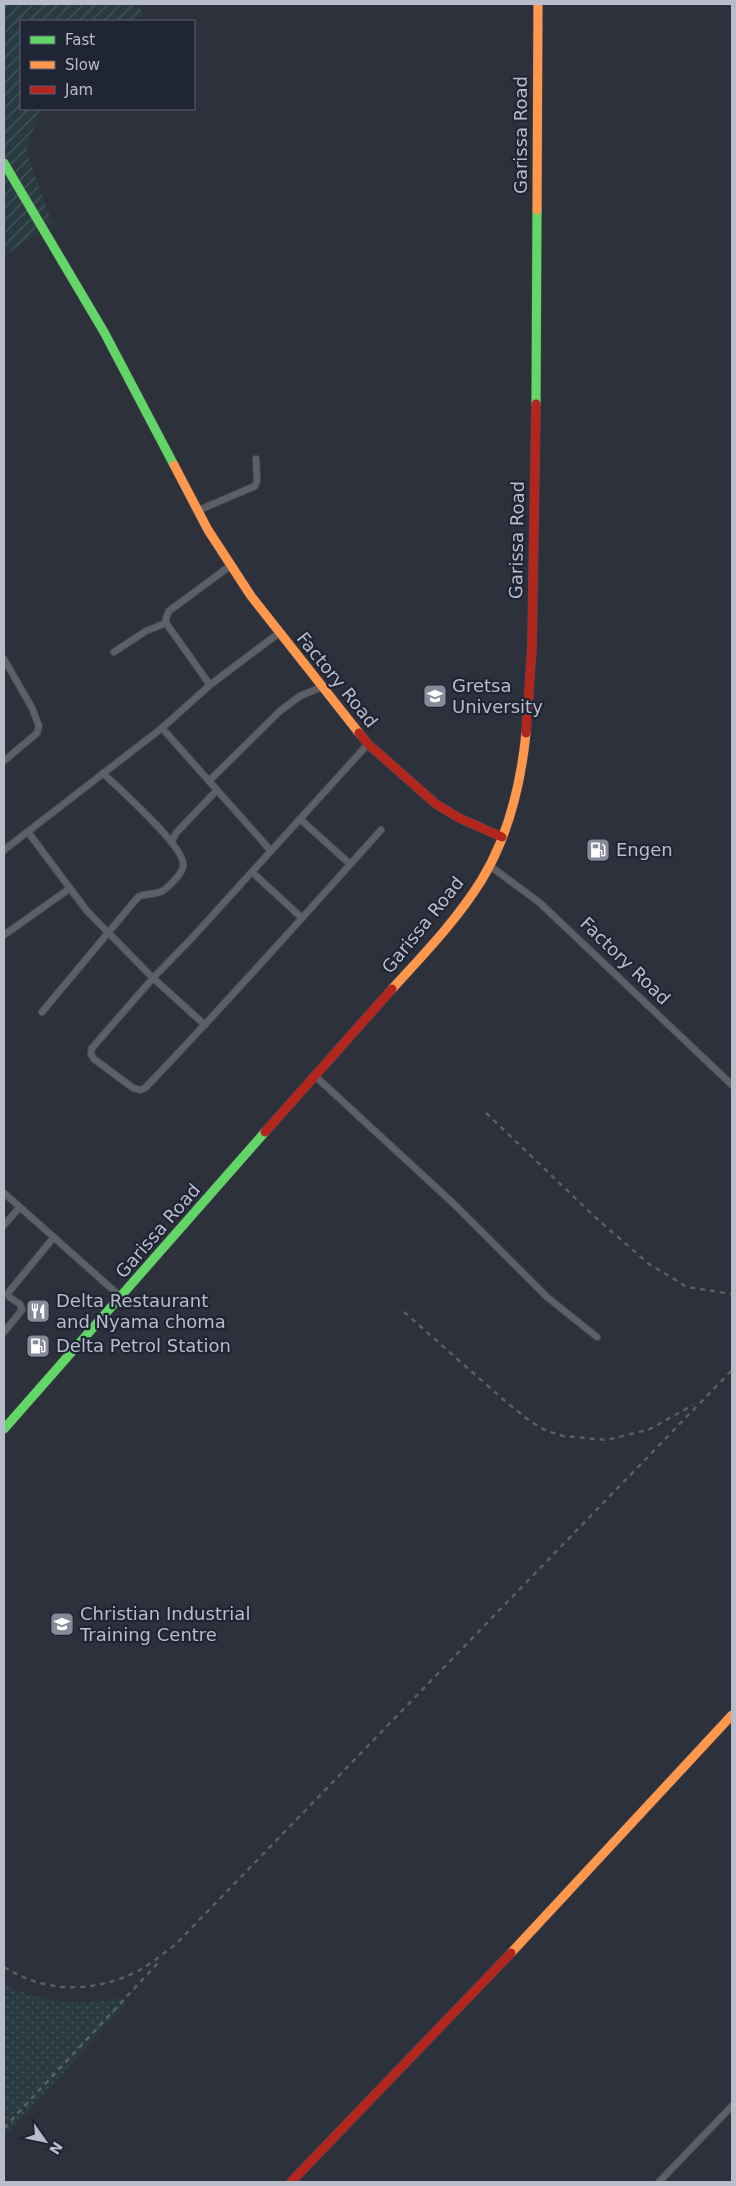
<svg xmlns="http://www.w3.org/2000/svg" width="736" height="2186" font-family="'DejaVu Sans',sans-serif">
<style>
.grass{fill:url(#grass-dots)}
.garden{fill:url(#garden-furrows)}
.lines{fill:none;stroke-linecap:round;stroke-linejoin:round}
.street-casing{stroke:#494c54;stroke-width:8}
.fast-casing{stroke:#494c54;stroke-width:10}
.slow-casing{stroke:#494c54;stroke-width:10}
.jam-casing{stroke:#494c54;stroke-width:10}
.street{stroke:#5d6069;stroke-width:6}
.fast{stroke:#63d668;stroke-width:9}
.slow{stroke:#ff974d;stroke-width:9}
.jam{stroke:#b3261e;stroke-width:9}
.rail{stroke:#5c5e66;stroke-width:2.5;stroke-dasharray:5 5;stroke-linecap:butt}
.labels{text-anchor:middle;stroke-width:4.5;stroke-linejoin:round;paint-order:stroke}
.street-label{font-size:18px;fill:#b8bccb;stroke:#202536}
.poi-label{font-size:18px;fill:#b8bccb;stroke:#202536;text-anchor:start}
</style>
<defs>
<pattern id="grass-dots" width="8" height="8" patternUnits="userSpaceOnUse" patternTransform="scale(1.25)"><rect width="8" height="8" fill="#2a3a41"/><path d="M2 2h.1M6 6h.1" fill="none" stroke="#47555b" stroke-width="1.8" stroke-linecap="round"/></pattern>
<pattern id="garden-furrows" width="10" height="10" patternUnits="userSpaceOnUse" patternTransform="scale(1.25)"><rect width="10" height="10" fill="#2a3a41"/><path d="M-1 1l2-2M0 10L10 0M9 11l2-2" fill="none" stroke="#47555b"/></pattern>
</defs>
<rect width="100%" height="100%" fill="#2d313b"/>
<path class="grass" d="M4,1984C43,2004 82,2008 124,1997L125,2005L4,2138Z"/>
<path class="garden" d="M4,4H136L144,14L134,21H21V109H40L26,151L52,223L4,256Z"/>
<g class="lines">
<g class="street-casing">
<g id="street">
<path d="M197,511L255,486L257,481L256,459"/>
<path d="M114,652L146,631L166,623"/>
<path d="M4,659L32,708L39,726L37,733L4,761"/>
<path d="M210,685L166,623V618L169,611L230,566"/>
<path d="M162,728L271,851"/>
<path d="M209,781L280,711L300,696L322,687"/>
<path d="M300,819L350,864"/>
<path d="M28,832L87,911L153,978L191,939L368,744"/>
<path d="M172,841L176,833L217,790"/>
<path d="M4,850L162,728L210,685L279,633"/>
<path d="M490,866L540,903L732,1085"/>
<path d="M252,872L302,918"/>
<path d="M4,935L69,889"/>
<path d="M42,1012L138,897C146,892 156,896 164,890C170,885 182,874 183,866C187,848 118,788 103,773"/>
<path d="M205,1025L153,978L92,1048L91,1054L94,1059L133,1088L140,1090L145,1088C226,1004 303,917 381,830"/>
<path d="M314,1075L454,1204L547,1297L597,1337"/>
<path d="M4,1193L121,1297"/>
<path d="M4,1225L20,1207"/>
<path d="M4,1332L22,1310L20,1304L9,1297L8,1293L54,1237"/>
<path d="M659,2182L732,2106"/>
</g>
</g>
<g class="fast-casing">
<g id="fast">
<path d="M4,163L104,332L174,465"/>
<path d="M536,404L537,210"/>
<path d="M4,1429L265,1132"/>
</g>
</g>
<g class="slow-casing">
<g id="slow">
<path d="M537,210L538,4"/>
<path d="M174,465L208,530L251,596L359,733"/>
<path d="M392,989C423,955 456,921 481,881C508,837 521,783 526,733"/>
<path d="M511,1953L732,1715"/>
</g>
</g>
<g class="jam-casing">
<g id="jam">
<path d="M359,733L368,744L436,804L459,818L502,837"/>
<path d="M526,733L532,647L536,404"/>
<path d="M265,1132L392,989"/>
<path d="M291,2182L511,1953"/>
</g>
</g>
<use href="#street" class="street"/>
<use href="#fast" class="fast"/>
<use href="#slow" class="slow"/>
<use href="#jam" class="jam"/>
<g class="rail">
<path d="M486,1113L595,1217L649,1264L687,1287L732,1294"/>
<path d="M404,1312L505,1401L531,1422L547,1431L563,1436L607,1440L650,1429L693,1405"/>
<path d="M4,1967C47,1994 95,1993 140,1970C152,1963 164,1953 175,1945L732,1370"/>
<path d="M4,2128L158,1963"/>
</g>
</g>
<defs>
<g id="university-square" transform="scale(1.25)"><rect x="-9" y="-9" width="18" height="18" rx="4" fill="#878b99" stroke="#202536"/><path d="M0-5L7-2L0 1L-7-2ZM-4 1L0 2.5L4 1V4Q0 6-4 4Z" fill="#fff"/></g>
<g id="fuel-square" transform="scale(1.25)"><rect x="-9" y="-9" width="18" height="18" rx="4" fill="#878b99" stroke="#202536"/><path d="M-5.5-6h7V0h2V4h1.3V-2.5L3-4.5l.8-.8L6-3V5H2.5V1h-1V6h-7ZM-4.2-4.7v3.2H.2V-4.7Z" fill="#fff"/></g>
<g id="restaurant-square" transform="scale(1.25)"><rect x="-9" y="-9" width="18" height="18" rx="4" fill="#878b99" stroke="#202536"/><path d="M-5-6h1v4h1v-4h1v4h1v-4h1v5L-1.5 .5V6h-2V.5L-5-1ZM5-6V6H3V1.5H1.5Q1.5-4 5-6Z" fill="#fff"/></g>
<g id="school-square" transform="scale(1.25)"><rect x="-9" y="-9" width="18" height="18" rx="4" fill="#878b99" stroke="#202536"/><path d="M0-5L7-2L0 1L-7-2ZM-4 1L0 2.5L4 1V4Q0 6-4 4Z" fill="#fff"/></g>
</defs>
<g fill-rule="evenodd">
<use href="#university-square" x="435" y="696"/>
<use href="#fuel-square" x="598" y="850"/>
<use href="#restaurant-square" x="38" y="1311"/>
<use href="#fuel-square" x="38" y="1346"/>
<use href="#school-square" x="62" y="1624"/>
</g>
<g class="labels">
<g class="street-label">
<text transform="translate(521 135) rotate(-90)" y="6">Garissa Road</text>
<text transform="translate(517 540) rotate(-89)" y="6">Garissa Road</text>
<text transform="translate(337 680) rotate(51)" y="6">Factory Road</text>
<text transform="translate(423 925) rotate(-51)" y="6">Garissa Road</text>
<text transform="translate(625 961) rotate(44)" y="6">Factory Road</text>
<text transform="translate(158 1231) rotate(-49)" y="6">Garissa Road</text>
</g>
<g class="poi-label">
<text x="452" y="692">Gretsa<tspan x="452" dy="21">University</tspan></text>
<text x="616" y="856">Engen</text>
<text x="56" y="1307">Delta Restaurant<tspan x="56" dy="21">and Nyama choma</tspan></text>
<text x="56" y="1352">Delta Petrol Station</text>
<text x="80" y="1620">Christian Industrial<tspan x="80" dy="21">Training Centre</tspan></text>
</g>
</g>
<rect width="736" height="2186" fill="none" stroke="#b8bccb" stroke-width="10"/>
<rect x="20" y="20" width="175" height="90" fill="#202536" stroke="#5d6172"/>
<rect x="30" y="36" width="25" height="8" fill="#63d668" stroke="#5d6172"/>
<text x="65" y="45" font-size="15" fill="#b8bccb">Fast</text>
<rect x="30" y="61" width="25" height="8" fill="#ff974d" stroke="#5d6172"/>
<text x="65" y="70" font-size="15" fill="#b8bccb">Slow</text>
<rect x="30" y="86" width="25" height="8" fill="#b3261e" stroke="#5d6172"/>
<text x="65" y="95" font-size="15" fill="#b8bccb">Jam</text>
<g transform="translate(45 2141) rotate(123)" stroke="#202536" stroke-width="4" paint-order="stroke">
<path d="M0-4L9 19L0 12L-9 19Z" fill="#b8bccb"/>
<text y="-8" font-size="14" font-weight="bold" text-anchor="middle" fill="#b8bccb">N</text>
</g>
</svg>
